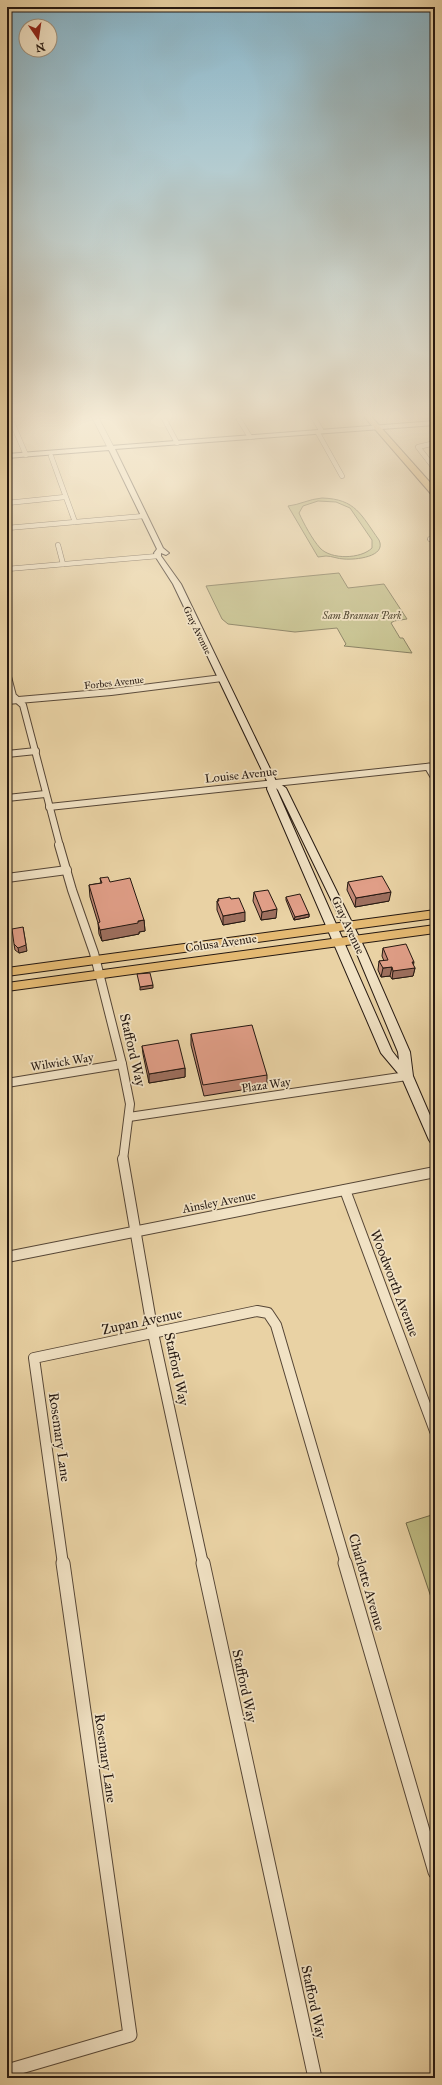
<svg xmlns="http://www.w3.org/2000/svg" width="442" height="2085" font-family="'IM FELL Great Primer',serif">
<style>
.green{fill:#bdba81;stroke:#716949;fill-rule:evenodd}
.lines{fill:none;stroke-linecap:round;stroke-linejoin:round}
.minor-far4-casing{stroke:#564636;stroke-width:5.5}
.minor-far3-casing{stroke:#564636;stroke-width:8}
.minor-far2-casing{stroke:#564636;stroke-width:10}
.minor-far1-casing{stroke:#564636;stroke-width:12}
.minor-casing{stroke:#564636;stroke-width:15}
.tertiary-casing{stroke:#564636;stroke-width:7}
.secondary-casing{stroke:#251811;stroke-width:2}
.trunk-casing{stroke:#251811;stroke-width:2}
.minor-far4{stroke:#f1e2c4;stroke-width:4.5}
.minor-far3{stroke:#f1e2c4;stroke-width:6}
.minor-far2{stroke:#f1e2c4;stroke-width:8}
.minor-far1{stroke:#f1e2c4;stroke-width:10}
.minor{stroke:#f1e2c4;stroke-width:13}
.tertiary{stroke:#f1e2c4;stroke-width:6}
.secondary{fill:#f1e2c4;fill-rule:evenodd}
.trunk{fill:#e4b972;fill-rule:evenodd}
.wall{fill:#c18874;stroke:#251811}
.shaded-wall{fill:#9d6f5e;stroke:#251811}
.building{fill:#e09e87;stroke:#251811}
.labels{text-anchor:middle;stroke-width:3.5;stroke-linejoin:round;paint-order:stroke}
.far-park-label{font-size:10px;font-style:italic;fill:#534933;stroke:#f1e2c4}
.far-street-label{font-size:10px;fill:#251811;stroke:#f1e2c4}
.street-label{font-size:12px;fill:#251811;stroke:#f1e2c4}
.near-street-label{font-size:14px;fill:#251811;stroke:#f1e2c4}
</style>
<rect width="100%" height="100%" fill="#e9d2a4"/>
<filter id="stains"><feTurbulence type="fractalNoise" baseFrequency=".005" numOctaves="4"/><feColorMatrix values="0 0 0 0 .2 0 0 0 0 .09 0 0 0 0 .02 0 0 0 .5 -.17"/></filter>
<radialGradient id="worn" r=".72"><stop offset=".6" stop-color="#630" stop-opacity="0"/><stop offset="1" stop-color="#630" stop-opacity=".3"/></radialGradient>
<g class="green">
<path d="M322,498C356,499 361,515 379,540C387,557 355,560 344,559C338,559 332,556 326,556C323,556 321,557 318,557L288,506C299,505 309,499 322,498ZM318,501L336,502L350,508L372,540V548C361,559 331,560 320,548C312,539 304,524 299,513L303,506Z"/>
<path d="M339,573L348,588L384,584L407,619L394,621L391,623L400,638H403L412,653L344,646L346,644L337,628L295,632L228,624L222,619L206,586Z"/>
<path d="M435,1514V1609L406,1523Z"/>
</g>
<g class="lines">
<g class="minor-far4-casing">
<g id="minor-far4">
<path d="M8,413L26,455"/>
<path d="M161,413L177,443"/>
<path d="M235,413L250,437"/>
<path d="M311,413L321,430"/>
<path d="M426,413L432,420"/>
<path d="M7,416L46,413"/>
<path d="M318,433L342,476"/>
<path d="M435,443L418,447L435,469"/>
<path d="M51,456L75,522"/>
<path d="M7,503L65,497"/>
<path d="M7,528L144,516"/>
<path d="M430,539L435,536"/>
<path d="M58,545L63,564"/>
<path d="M7,569L158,556"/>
</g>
</g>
<g class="minor-far3-casing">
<g id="minor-far3">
<path d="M7,673L13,696L23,705L60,846"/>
<path d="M7,701L111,692L222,678"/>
<path d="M7,754L36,751"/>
<path d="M428,767L435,779"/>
<path d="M7,798L45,794"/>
<path d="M49,807L435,766"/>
</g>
</g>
<g class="minor-far2-casing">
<g id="minor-far2">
<path d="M59,845L72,890L94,953L122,1064L130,1104L123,1160"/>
<path d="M7,878L67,870"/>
<path d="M7,1083L122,1064"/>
<path d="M129,1117L407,1076"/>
</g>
</g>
<g class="minor-far1-casing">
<g id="minor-far1">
<path d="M123,1159L153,1333L203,1564"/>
<path d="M345,1190L435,1431"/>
<path d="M7,1257L435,1172"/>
<path d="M63,1564L34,1358L257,1311L268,1313L276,1325L346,1564"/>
</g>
</g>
<g class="minor-casing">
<g id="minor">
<path d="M203,1563L315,2078"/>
<path d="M345,1563L435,1872"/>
<path d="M7,2071L130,2035L63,1563"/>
</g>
</g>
<g class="tertiary-casing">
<path id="tertiary" d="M93,413L111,448"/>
</g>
<g class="secondary-casing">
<path id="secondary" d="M435,421V425L115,449L163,548L169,553L166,555L161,553V556L181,584L276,781L286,788L365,949L410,1052L413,1076L435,1127V1145L431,1143L429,1140L402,1078L381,1053L267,789L268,783L173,584L155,556L154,553L157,549L109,450L7,458V454ZM276,788L278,790L355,949L398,1052L399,1060L392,1051Z"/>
</g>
<g class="trunk-casing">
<g id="trunk">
<path d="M361,413H368L435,488V495H432Z"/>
<path d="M435,910V918L7,976V968Z"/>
<path d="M435,925V933L7,991V983Z"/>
</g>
</g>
<use href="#minor-far4" class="minor-far4"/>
<use href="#minor-far3" class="minor-far3"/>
<use href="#minor-far2" class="minor-far2"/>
<use href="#minor-far1" class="minor-far1"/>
<use href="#minor" class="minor"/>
<use href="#tertiary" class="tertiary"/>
<use href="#secondary" class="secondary"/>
<use href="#trunk" class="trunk"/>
</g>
<g class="wall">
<path d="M100,878L110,882L144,920L145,931L139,932V934L102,941L99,934L98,923L90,897L89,885L101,883Z"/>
<path d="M348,882L389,901L355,907L347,890Z"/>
<path d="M254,892L276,918L261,920L253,901Z"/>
<path d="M286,897L309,914V917L294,920L286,900Z"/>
<path d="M218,899H231L245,921L223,925L217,910V901H218Z"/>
<path d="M14,944L27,951L19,953L15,950Z"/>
<path d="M383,948L413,965L415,968L413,976L392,979L390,976L381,977L378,970L379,961H384L382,956Z"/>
<path d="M191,1034L267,1075V1086L204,1096L191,1045Z"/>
<path d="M142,1046L185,1068V1077L149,1083L143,1054Z"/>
</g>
<g class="shaded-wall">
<path d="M391,892L389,901L355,907L356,898Z"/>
<path d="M277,909L276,918L261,920L262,912Z"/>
<path d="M245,912V921L223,925V916Z"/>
<path d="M309,914V917L294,920L295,917Z"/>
<path d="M144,920L145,931L139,932V934L102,941L100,930Z"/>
<path d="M23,927L27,951L19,953L18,948Z"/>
<path d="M412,962H414L413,968H415L413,976L392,979L393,971Z"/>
<path d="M392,967L390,976L381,977L383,968Z"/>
<path d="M153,985V988L140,990V987Z"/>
<path d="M185,1068V1077L149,1083V1074Z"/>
</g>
<g class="building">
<path d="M382,876L391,892L356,898L348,882Z"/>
<path d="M108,877L110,882L130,878L144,920L138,921V923L100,930L98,923L100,922L89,885L102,883L100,878Z"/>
<path d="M268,890L277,909L262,912L254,892Z"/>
<path d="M300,894L309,914L295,917L286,897Z"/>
<path d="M230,897L231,899L239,898L245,912L223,916L217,901H219L218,899Z"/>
<path d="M23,927L26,945L18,948L14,944L12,929Z"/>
<path d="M406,944L414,962H412L415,968L393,971L392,967L383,968L379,961L388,960L383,948Z"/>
<path d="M150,973L153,985L140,987L137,974Z"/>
<path d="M252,1025L267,1075L203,1085L191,1034Z"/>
<path d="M178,1040L185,1068L149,1074L142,1046Z"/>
</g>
<linearGradient id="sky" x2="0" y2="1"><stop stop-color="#88b6cb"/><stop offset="0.59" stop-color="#f5ebd6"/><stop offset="1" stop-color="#f5ebd6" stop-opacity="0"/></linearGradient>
<rect width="442" height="705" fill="url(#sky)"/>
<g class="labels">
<g class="far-park-label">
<text x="362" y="619">Sam Brannan Park</text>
</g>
<g class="far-street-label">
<text transform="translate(198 630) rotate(64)" y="4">Gray Avenue</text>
<text transform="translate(114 682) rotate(-6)" y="4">Forbes Avenue</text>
</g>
<g class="street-label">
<text transform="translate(241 775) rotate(-6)" y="4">Louise Avenue</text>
<text transform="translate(348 925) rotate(65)" y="4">Gray Avenue</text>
<text transform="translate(221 943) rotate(-8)" y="4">Colusa Avenue</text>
<text transform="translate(62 1062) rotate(-9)" y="4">Wilwick Way</text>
<text transform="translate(266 1085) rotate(-8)" y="4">Plaza Way</text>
<text transform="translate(219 1202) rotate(-11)" y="4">Ainsley Avenue</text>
</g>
<g class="near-street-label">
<text transform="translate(133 1050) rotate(77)" y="5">Stafford Way</text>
<text transform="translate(395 1283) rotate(69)" y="5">Woodworth Avenue</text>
<text transform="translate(142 1321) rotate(-12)" y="5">Zupan Avenue</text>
<text transform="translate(177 1369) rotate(78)" y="5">Stafford Way</text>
<text transform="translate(60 1437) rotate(82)" y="5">Rosemary Lane</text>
<text transform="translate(367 1582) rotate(74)" y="5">Charlotte Avenue</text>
<text transform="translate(245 1686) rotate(78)" y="5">Stafford Way</text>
<text transform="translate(106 1758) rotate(82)" y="5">Rosemary Lane</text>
<text transform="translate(314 2002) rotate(78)" y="5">Stafford Way</text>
</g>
</g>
<rect width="442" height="2085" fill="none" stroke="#e9d2a4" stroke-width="24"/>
<rect x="8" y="8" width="426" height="2069" fill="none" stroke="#251811" stroke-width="2"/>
<rect x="12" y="12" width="418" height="2061" fill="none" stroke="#251811"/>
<g transform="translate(38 38) rotate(167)"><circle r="19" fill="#f1e2c4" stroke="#9f917c"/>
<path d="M0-3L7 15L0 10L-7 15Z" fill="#8f2418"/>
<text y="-6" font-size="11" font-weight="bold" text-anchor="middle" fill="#251811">N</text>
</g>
<rect width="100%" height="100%" filter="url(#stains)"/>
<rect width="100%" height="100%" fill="url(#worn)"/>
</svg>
